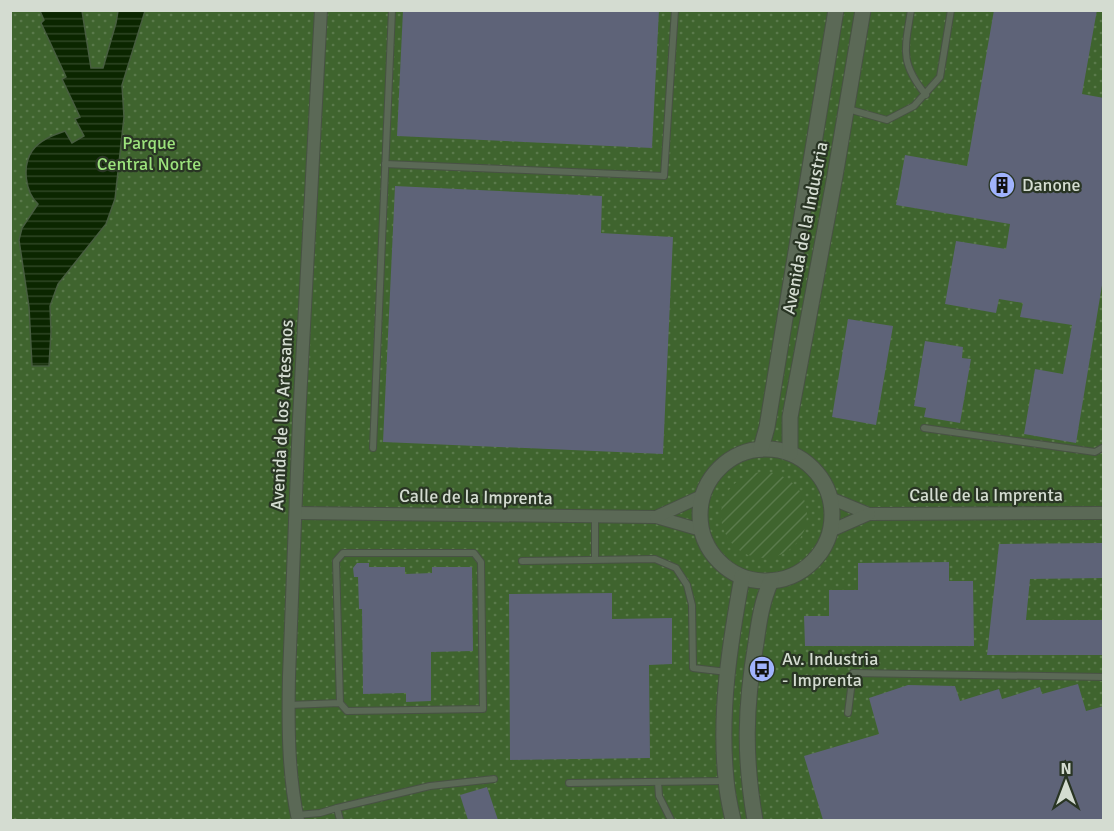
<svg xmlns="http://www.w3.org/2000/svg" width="1114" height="831" font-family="Signika,sans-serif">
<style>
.park{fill:url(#park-dots)}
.garden{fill:url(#garden-furrows)}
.water{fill:url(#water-rules);stroke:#475d3f;stroke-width:1.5}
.building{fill:#5e6378}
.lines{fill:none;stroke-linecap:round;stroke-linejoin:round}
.service-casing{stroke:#485244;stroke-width:8}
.minor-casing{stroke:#485244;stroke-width:14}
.tertiary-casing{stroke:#485244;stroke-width:17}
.service{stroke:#5b6956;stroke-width:6}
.minor{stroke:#5b6956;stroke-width:12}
.tertiary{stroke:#5b6956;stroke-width:15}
.labels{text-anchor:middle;stroke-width:4.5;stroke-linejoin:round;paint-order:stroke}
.park-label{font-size:18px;fill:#9ce27c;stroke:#293524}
.poi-label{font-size:18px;fill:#d4dcd1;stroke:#293524;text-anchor:start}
.street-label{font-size:18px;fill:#d4dcd1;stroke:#293524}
</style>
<defs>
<pattern id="park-dots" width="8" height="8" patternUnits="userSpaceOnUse" patternTransform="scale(1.5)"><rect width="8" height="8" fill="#3f642e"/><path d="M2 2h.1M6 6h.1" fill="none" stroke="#5a7a4b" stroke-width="1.8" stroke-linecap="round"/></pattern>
<pattern id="garden-furrows" width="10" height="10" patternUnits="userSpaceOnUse" patternTransform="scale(1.5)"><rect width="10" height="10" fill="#3f642e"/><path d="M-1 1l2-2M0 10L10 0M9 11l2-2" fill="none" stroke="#5a7a4b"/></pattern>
<pattern id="water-rules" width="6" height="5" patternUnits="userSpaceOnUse" patternTransform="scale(1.5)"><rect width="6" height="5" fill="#0b2600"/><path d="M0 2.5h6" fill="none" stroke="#2e4524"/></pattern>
</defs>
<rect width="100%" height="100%" fill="#293524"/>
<path class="park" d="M10,11H1103V820H11Z"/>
<circle class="garden" cx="764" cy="515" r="43"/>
<path class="water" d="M40,11H82L91,68H103L116,23L118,11H145L122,85L124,117L115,199L106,224L58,284L50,306L51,332L49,366H32L29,307L19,240L22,228L38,204C25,192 22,166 32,151C40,140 53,135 65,131L72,143L84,136L75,119L80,117L62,79L66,77L41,23L44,20Z"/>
<g class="building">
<path d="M403,10H659L652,148L397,136Z"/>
<path d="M994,10H1097L1082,94L1104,98V273L1076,443L1024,434L1035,369L1063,374L1072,325L1020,317L1023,303L999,299L996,313L945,304L956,241L1006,249L1010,224L896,205L905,155L967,166Z"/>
<path d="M395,186L602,196L601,233L673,237L663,454L383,442Z"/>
<path d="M848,319L893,326L876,425L832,417Z"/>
<path d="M925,341L963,347L962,358L971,359L960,423L924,417L926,408L914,406Z"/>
<path d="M1104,543V578L1030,579L1026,620H1104V655H987L999,544Z"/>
<path d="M949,562V581H973L974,646H805L804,616H829V590H858V563Z"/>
<path d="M357,563H369V567H405V574L432,573V567H472L473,651L431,652V701L406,702V693L363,694L362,609H359L358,577H354L353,568Z"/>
<path d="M612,593V619L672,618V664L649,665L650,758L510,760L509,594Z"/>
<path d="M1078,684L1086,711L1104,706V820H823L804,756L879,734L869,698L908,685L955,686L960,701L999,689L1002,699L1040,687L1042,694Z"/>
<path d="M487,787L498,820H468L460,795Z"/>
</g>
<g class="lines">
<g class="service-casing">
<g id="service">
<path d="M911,10C905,49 899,62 926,95"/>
<path d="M848,109L887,120L914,106L940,77L951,10"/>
<path d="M385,164L664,176L675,10"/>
<path d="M924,428L1095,452L1104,447"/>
<path d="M373,448L392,10"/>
<path d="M595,559V516"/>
<path d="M522,561L655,559L676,568L687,585L692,605L693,668L727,672"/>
<path d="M289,705L340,703L336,561L343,553H474L481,562L483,709L347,711L340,703"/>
<path d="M848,713L853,673L1104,677"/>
<path d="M658,782L659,796L671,820"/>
<path d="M569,783L725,781"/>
<path d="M297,815L320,813L337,808"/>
<path d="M340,820L337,808L430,786L494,779"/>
</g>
</g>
<g class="minor-casing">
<g id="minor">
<path d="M830,498L869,514L1104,513"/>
<path d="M296,513L656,517L701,530"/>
<path d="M656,517L702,496"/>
<path d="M830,531L869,514"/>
<path d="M298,820C288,774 288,724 289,676L299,419L321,10"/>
</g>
</g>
<g class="tertiary-casing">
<g id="tertiary">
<circle cx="766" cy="515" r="66"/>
<path d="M761,449L767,427L836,10"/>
<path d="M790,453V417L835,176L863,10"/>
<path d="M733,820C730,807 727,793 726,779C719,712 730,643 742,577"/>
<path d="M755,820C744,757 745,707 756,643C759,621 762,601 771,581"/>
</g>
</g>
<use href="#service" class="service"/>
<use href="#minor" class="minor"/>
<use href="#tertiary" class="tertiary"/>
</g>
<defs>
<g id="building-disc" transform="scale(1.35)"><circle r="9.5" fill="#a0b3fd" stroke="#293524"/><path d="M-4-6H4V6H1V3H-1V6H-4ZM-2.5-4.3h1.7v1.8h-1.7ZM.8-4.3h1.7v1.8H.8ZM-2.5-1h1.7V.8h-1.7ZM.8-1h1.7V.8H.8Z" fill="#111"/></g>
<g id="bus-disc" transform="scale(1.35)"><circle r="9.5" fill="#a0b3fd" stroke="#293524"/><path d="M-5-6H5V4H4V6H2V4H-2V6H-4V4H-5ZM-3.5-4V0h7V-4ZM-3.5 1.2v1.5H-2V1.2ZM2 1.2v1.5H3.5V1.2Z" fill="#111"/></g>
</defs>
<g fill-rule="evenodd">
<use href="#building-disc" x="1002" y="185"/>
<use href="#bus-disc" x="762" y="669"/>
</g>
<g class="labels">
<g class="park-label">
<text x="149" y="149">Parque<tspan x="149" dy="21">Central Norte</tspan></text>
</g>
<g class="poi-label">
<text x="1022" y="191">Danone</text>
<text x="782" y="665">Av. Industria<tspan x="782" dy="21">- Imprenta</tspan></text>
</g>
<g class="street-label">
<text transform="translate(805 228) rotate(-79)" y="6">Avenida de la Industria</text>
<text transform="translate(282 415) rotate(-87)" y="6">Avenida de los Artesanos</text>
<text x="986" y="501">Calle de la Imprenta</text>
<text transform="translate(476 497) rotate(1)" y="6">Calle de la Imprenta</text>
</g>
</g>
<rect width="1114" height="831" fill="none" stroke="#d4dcd1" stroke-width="24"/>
<g transform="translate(1066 783)" stroke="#293524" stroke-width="4.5" paint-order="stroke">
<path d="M0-4.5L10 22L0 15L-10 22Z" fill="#d4dcd1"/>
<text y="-9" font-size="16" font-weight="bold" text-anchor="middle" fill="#d4dcd1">N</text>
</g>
</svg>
